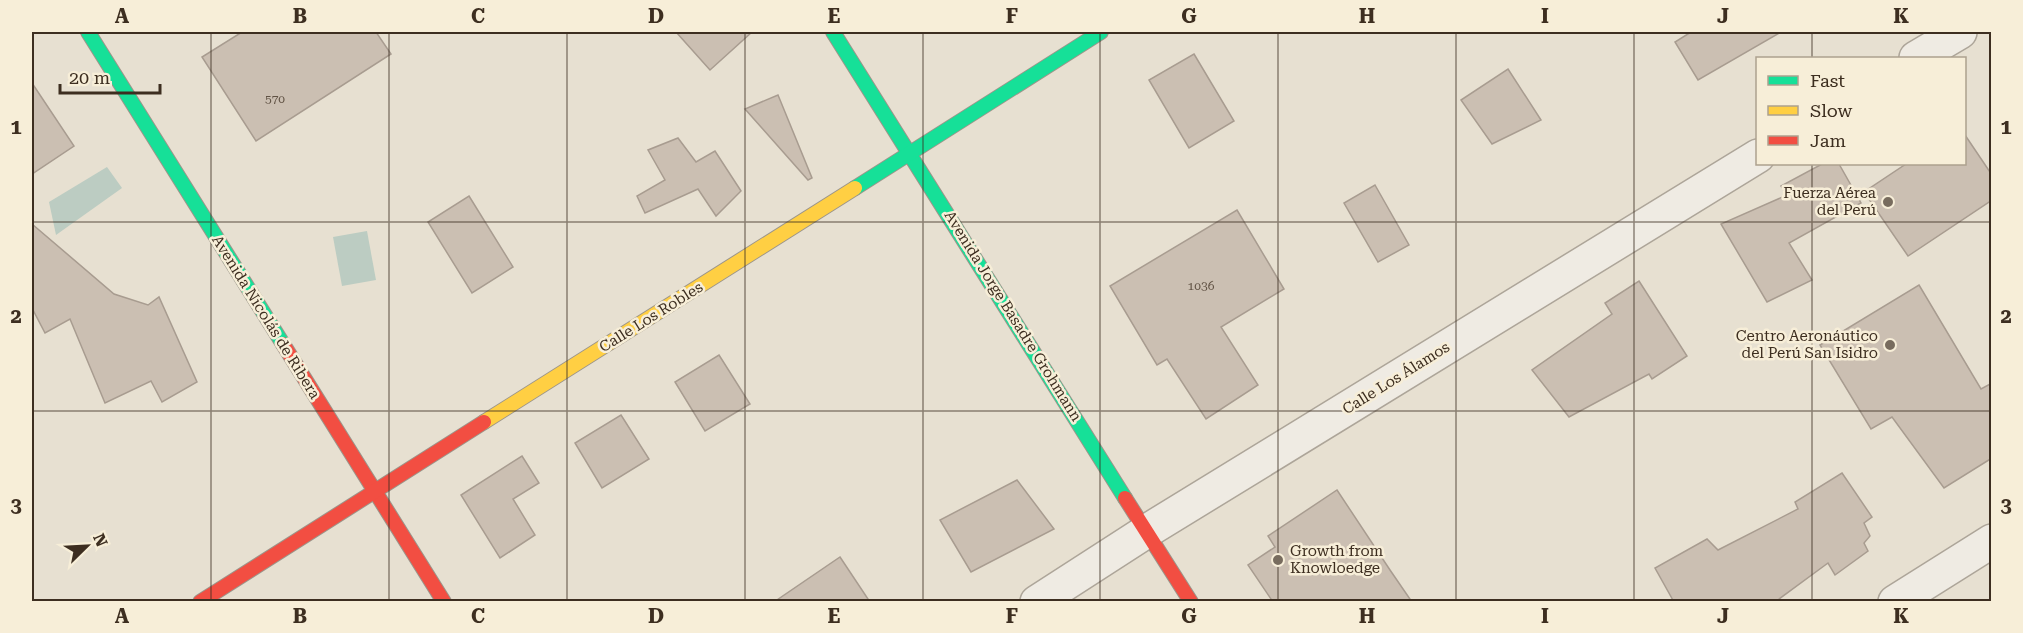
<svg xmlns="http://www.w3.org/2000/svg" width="2023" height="633" font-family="'Roboto Serif',serif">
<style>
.water{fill:#bcccc2}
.building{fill:#cbbfb2;stroke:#a89c90;stroke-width:1.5}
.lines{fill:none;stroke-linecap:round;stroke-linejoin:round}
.street-casing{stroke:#ada599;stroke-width:36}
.fast-casing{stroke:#9c958a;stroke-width:16}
.slow-casing{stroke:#9c958a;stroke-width:16}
.jam-casing{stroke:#9c958a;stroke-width:16}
.street{stroke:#efebe3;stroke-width:33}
.fast{stroke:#16e098;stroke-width:14}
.slow{stroke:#ffcf43;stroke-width:14}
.jam{stroke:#f24e42;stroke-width:14}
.grid{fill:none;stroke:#3d2e20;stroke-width:1.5;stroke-opacity:0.55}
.poi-dot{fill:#786c5e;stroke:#f7eed8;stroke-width:2}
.labels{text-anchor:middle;stroke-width:5;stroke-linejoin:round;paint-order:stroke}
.number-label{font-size:12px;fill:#605244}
.poi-label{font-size:15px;fill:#3d2e20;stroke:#f7eed8;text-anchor:end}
.street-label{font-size:15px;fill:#3d2e20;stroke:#f7eed8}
.neatline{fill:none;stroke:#3d2e20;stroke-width:2}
.grid-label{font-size:20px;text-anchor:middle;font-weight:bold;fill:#3d2e20}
</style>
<rect width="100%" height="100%" fill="#e7e0d1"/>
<g class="water">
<path d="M107,167L122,188L56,235L49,202Z"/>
<path d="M367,231L376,280L342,286L333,237Z"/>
</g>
<g class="building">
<path d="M242,32H376L391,54L256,141L202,57Z"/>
<path d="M676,32H752L710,70Z"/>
<path d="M1691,32H1781L1698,80L1675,42Z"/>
<path d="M1194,54L1234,121L1189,148L1149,80Z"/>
<path d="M1508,69L1541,120L1492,144L1461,100Z"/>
<path d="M32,83L74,146L32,174Z"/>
<path d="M778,95L812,178L808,180L745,109Z"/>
<path d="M1965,135L1992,175V200L1908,256L1864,192L1906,164H1965Z"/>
<path d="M678,138L696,162L715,151L741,191L716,216L698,189L645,213L637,196L665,180L648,150Z"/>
<path d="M1822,164H1839L1861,203L1789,243L1812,280L1767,302L1721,224L1787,195L1781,186Z"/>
<path d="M1375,185L1409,245L1378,262L1344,203Z"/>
<path d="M469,196L513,267L472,293L428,222Z"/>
<path d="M1237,210L1284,289L1221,327L1258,385L1206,419L1167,359L1157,365L1110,286Z"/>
<path d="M32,224L114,294L148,305L159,297L197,382L162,402L151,381L105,403L70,319L45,333L32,308Z"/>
<path d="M1639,281L1687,356L1652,379L1649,374L1569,417L1532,370L1612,314L1605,303Z"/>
<path d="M1919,285L1981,389L1992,383V458L1944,488L1892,417L1871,429L1820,345Z"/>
<path d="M719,355L750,404L705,431L675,382Z"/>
<path d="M621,415L649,459L602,488L575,443Z"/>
<path d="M522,456L539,483L513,499L535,535L500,558L461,495Z"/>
<path d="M1842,473L1872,517L1864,523L1870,536L1864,543L1868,551L1835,575L1828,563L1775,602H1674L1655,568L1707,539L1718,550L1798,509L1795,502Z"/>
<path d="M1017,480L1054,529L971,572L940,520Z"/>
<path d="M1337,490L1390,570L1412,602H1273L1248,565L1275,547L1268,536Z"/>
<path d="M840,557L870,602H774Z"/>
</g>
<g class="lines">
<g class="street-casing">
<g id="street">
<path d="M1916,58L1960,32"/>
<path d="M1037,602L1147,531L1758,156"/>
<path d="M1895,602L1992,541"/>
</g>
</g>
<g class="fast-casing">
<g id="fast">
<path d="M88,32L283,344"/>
<path d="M833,32L1125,498"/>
<path d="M855,188L1101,32"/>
</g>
</g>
<g class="slow-casing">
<path id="slow" d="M484,422L855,188"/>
</g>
<g class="jam-casing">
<g id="jam">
<path d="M283,344L444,602"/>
<path d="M1125,498L1191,602"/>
<path d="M200,602L484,422"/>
</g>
</g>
<use href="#street" class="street"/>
<use href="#fast" class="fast"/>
<use href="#slow" class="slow"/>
<use href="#jam" class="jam"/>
</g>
<path class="grid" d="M211,32V602M389,32V602M567,32V602M745,32V602M923,32V602M1100,32V602M1278,32V602M1456,32V602M1634,32V602M1812,32V58M1812,164V602M32,222H1992M32,411H1992"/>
<g class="poi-dot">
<circle cx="1888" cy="202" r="6"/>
<circle cx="1890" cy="345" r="6"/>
<circle cx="1278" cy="560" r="6"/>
</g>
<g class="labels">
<g class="number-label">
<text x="275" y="103">570</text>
<text x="1201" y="290">1036</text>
</g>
<g class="poi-label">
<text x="1876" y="198">Fuerza Aérea<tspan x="1876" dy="17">del Perú</tspan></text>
<text x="1878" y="341">Centro Aeronáutico<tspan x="1878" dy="17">del Perú San Isidro</tspan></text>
<text x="1290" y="556" text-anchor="start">Growth from<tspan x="1290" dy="17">Knowloedge</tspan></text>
</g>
<g class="street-label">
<text transform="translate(1013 316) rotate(58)" y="5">Avenida Jorge Basadre Grohmann</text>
<text transform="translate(266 317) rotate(58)" y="5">Avenida Nicolás de Ribera</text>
<text transform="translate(651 317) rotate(-32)" y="5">Calle Los Robles</text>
<text transform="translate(1396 378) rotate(-32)" y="5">Calle Los Álamos</text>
</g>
</g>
<rect width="2023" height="633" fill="none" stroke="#f7eed8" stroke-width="66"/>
<rect x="1756" y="57" width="210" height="108" fill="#f7eed8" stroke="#ada18e" stroke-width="1.5"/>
<rect x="1768" y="76" width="30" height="9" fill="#16e098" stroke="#ada18e" stroke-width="1.5"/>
<text x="1810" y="87" font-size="18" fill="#3d2e20">Fast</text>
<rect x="1768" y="106" width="30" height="9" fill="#ffcf43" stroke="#ada18e" stroke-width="1.5"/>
<text x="1810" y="117" font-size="18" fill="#3d2e20">Slow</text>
<rect x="1768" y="136" width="30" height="9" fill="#f24e42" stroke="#ada18e" stroke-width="1.5"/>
<text x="1810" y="147" font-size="18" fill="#3d2e20">Jam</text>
<g transform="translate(87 546) rotate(66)" stroke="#f7eed8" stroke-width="4.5" paint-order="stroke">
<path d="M0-4.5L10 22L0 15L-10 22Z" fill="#3d2e20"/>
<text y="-9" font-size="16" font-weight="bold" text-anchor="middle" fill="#3d2e20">N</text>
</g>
<path d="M60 84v9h100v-9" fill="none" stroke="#3d2e20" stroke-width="3"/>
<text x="69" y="84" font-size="18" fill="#3d2e20" stroke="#f7eed8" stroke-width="4.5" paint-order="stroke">20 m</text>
<rect x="33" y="33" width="1957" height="567" class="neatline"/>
<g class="grid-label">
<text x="122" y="23">A</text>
<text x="300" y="23">B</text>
<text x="478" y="23">C</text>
<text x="656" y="23">D</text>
<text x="834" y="23">E</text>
<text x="1012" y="23">F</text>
<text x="1189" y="23">G</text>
<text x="1367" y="23">H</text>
<text x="1545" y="23">I</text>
<text x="1723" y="23">J</text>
<text x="1901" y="23">K</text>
<text x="16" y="134">1</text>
<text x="2006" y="134">1</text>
<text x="16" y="323">2</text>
<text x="2006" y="323">2</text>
<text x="16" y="512">3</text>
<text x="2006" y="512">3</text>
<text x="122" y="623">A</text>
<text x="300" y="623">B</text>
<text x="478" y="623">C</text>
<text x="656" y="623">D</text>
<text x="834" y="623">E</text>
<text x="1012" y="623">F</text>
<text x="1189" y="623">G</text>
<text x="1367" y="623">H</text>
<text x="1545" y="623">I</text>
<text x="1723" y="623">J</text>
<text x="1901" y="623">K</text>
</g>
</svg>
